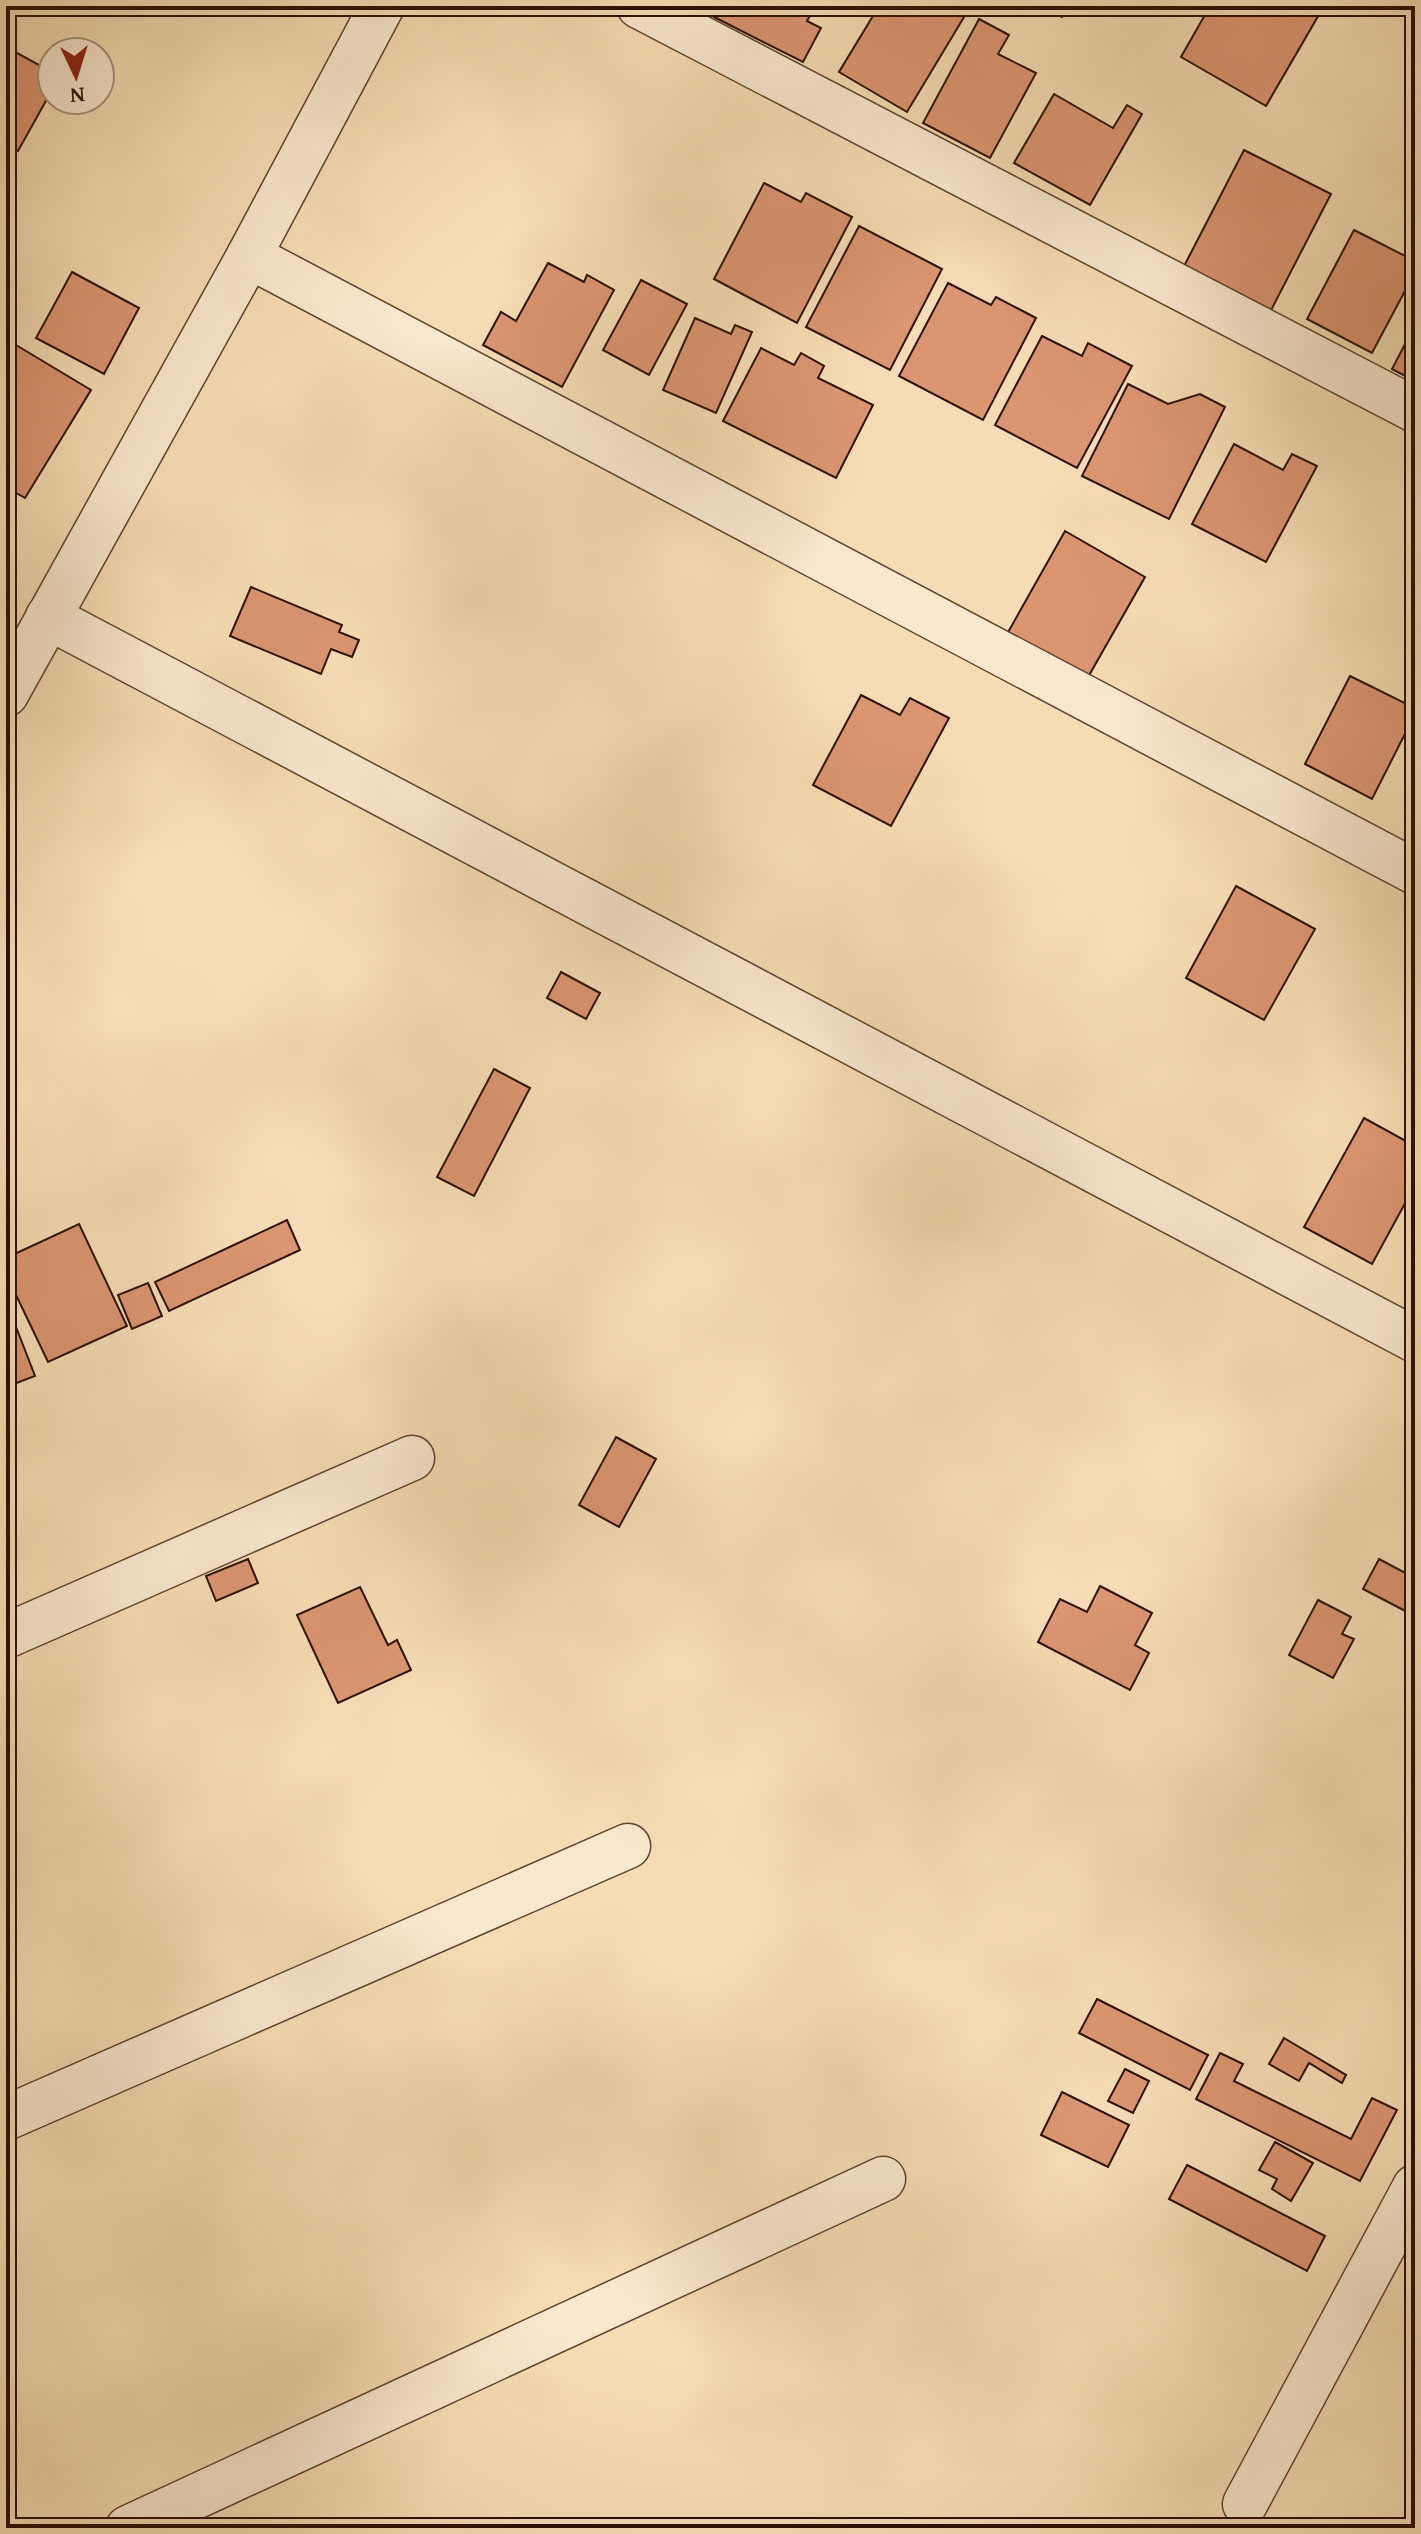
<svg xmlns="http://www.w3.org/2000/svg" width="1421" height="2534" font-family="'Gentium Book Plus',serif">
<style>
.building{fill:#db9571;stroke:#2a1002;stroke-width:2}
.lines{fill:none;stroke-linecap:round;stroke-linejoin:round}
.minor-casing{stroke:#5d432e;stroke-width:47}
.minor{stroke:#f9e8ce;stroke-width:44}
</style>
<rect width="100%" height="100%" fill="#f6dcb4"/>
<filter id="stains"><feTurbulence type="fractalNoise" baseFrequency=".0025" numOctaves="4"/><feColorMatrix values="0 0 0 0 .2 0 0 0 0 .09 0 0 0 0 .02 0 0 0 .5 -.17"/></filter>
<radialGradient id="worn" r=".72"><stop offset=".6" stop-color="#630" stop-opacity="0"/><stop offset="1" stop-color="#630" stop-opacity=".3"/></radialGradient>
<g class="building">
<path d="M720,6H815L807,21L821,28L803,62L714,17Z"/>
<path d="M879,6H946L964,17L907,112L839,72Z"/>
<path d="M1041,6H1068L1062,17Z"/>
<path d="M1210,6H1324L1266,106L1181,57Z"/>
<path d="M979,19L1009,35L998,54L1036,73L990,158L923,123Z"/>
<path d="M6,47L52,72V90L18,151L6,145Z"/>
<path d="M1054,94L1113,128L1127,105L1142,114L1090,205L1014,163Z"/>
<path d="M1244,150L1331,194L1268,316L1181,272Z"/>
<path d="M764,183L801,202L806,193L852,217L797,323L714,279Z"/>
<path d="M859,226L942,269L890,370L806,327Z"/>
<path d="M1354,230L1415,261V272L1372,353L1307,319Z"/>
<path d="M548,263L584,282L587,275L614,290L562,387L483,345L501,312L516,321Z"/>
<path d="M72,272L139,308L104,374L36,338Z"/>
<path d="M641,280L687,304L649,375L603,350Z"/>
<path d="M948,283L991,305L996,297L1036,318L983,420L899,376Z"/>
<path d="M695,318L731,334L735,325L752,332L716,413L663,390Z"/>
<path d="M1415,325V381L1392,369Z"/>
<path d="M1042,336L1082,356L1088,343L1132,366L1077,468L995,425Z"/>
<path d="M6,339L91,390L25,498L6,487Z"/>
<path d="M761,348L794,365L801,353L824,366L818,378L873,405L836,478L723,421Z"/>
<path d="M1128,384L1168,404L1200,394L1225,407L1169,519L1082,476Z"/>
<path d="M1234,444L1283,470L1292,454L1317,466L1266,562L1192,524Z"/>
<path d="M1065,531L1145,577L1087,679L1007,634Z"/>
<path d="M251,587L342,625L339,632L359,640L352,657L331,649L321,674L230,636Z"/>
<path d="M1350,676L1415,708V714L1372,799L1305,764Z"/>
<path d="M861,695L900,715L910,698L949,718L891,826L813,785Z"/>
<path d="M1236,886L1315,929L1264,1020L1186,978Z"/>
<path d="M561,972L600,993L586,1019L547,998Z"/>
<path d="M494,1069L530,1088L474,1196L437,1177Z"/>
<path d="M1364,1118L1415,1146V1185L1372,1264L1304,1227Z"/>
<path d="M287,1220L300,1250L169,1311L155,1282Z"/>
<path d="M79,1224L127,1326L48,1362L6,1274V1258Z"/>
<path d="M148,1283L162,1316L132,1329L118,1295Z"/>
<path d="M11,1314L35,1376L6,1387V1316Z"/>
<path d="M616,1437L656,1459L619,1527L579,1505Z"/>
<path d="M248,1559L258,1583L216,1601L206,1576Z"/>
<path d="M1379,1559L1415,1578V1616L1363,1589Z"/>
<path d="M1100,1586L1152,1613L1135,1645L1149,1653L1130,1690L1038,1642L1060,1599L1087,1612Z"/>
<path d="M360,1587L388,1645L397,1640L411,1670L338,1703L297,1615Z"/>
<path d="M1318,1600L1351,1617L1342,1634L1354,1639L1333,1678L1289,1655Z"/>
<path d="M1097,1999L1208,2055L1190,2090L1079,2033Z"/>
<path d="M1284,2038L1346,2075L1342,2083L1309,2063L1299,2081L1269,2064Z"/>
<path d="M1220,2053L1243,2064L1234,2081L1351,2139L1372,2098L1397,2110L1360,2181L1196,2099Z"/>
<path d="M1125,2069L1149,2081L1133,2113L1108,2101Z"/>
<path d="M1062,2092L1129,2125L1108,2167L1041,2135Z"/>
<path d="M1275,2142L1313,2163L1291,2201L1272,2189L1277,2179L1259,2170Z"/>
<path d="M1187,2165L1325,2236L1307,2271L1169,2199Z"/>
</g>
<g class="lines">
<g class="minor-casing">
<g id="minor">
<path d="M639,6L1415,410"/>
<path d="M249,256L1415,872"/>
<path d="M48,617L1415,1340"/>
<path d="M6,694L249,256L382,6"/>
<path d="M6,1636L412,1458"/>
<path d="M6,2118L628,1846"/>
<path d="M1245,2504L1415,2187"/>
<path d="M128,2528L883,2179"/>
</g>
</g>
<use href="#minor" class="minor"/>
</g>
<rect width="1421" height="2534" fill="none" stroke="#f6dcb4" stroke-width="32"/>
<rect x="8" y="8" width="1405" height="2518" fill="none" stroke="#2a1002" stroke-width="4"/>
<rect x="16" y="16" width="1389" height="2502" fill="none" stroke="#2a1002" stroke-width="2"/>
<g transform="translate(76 76) rotate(176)"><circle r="38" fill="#f9e8ce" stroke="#a6927c" stroke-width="2"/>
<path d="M0-6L14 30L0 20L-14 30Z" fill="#8f2418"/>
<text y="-12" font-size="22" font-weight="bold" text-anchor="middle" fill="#2a1002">N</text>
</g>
<rect width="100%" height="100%" filter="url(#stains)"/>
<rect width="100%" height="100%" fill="url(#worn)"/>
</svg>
